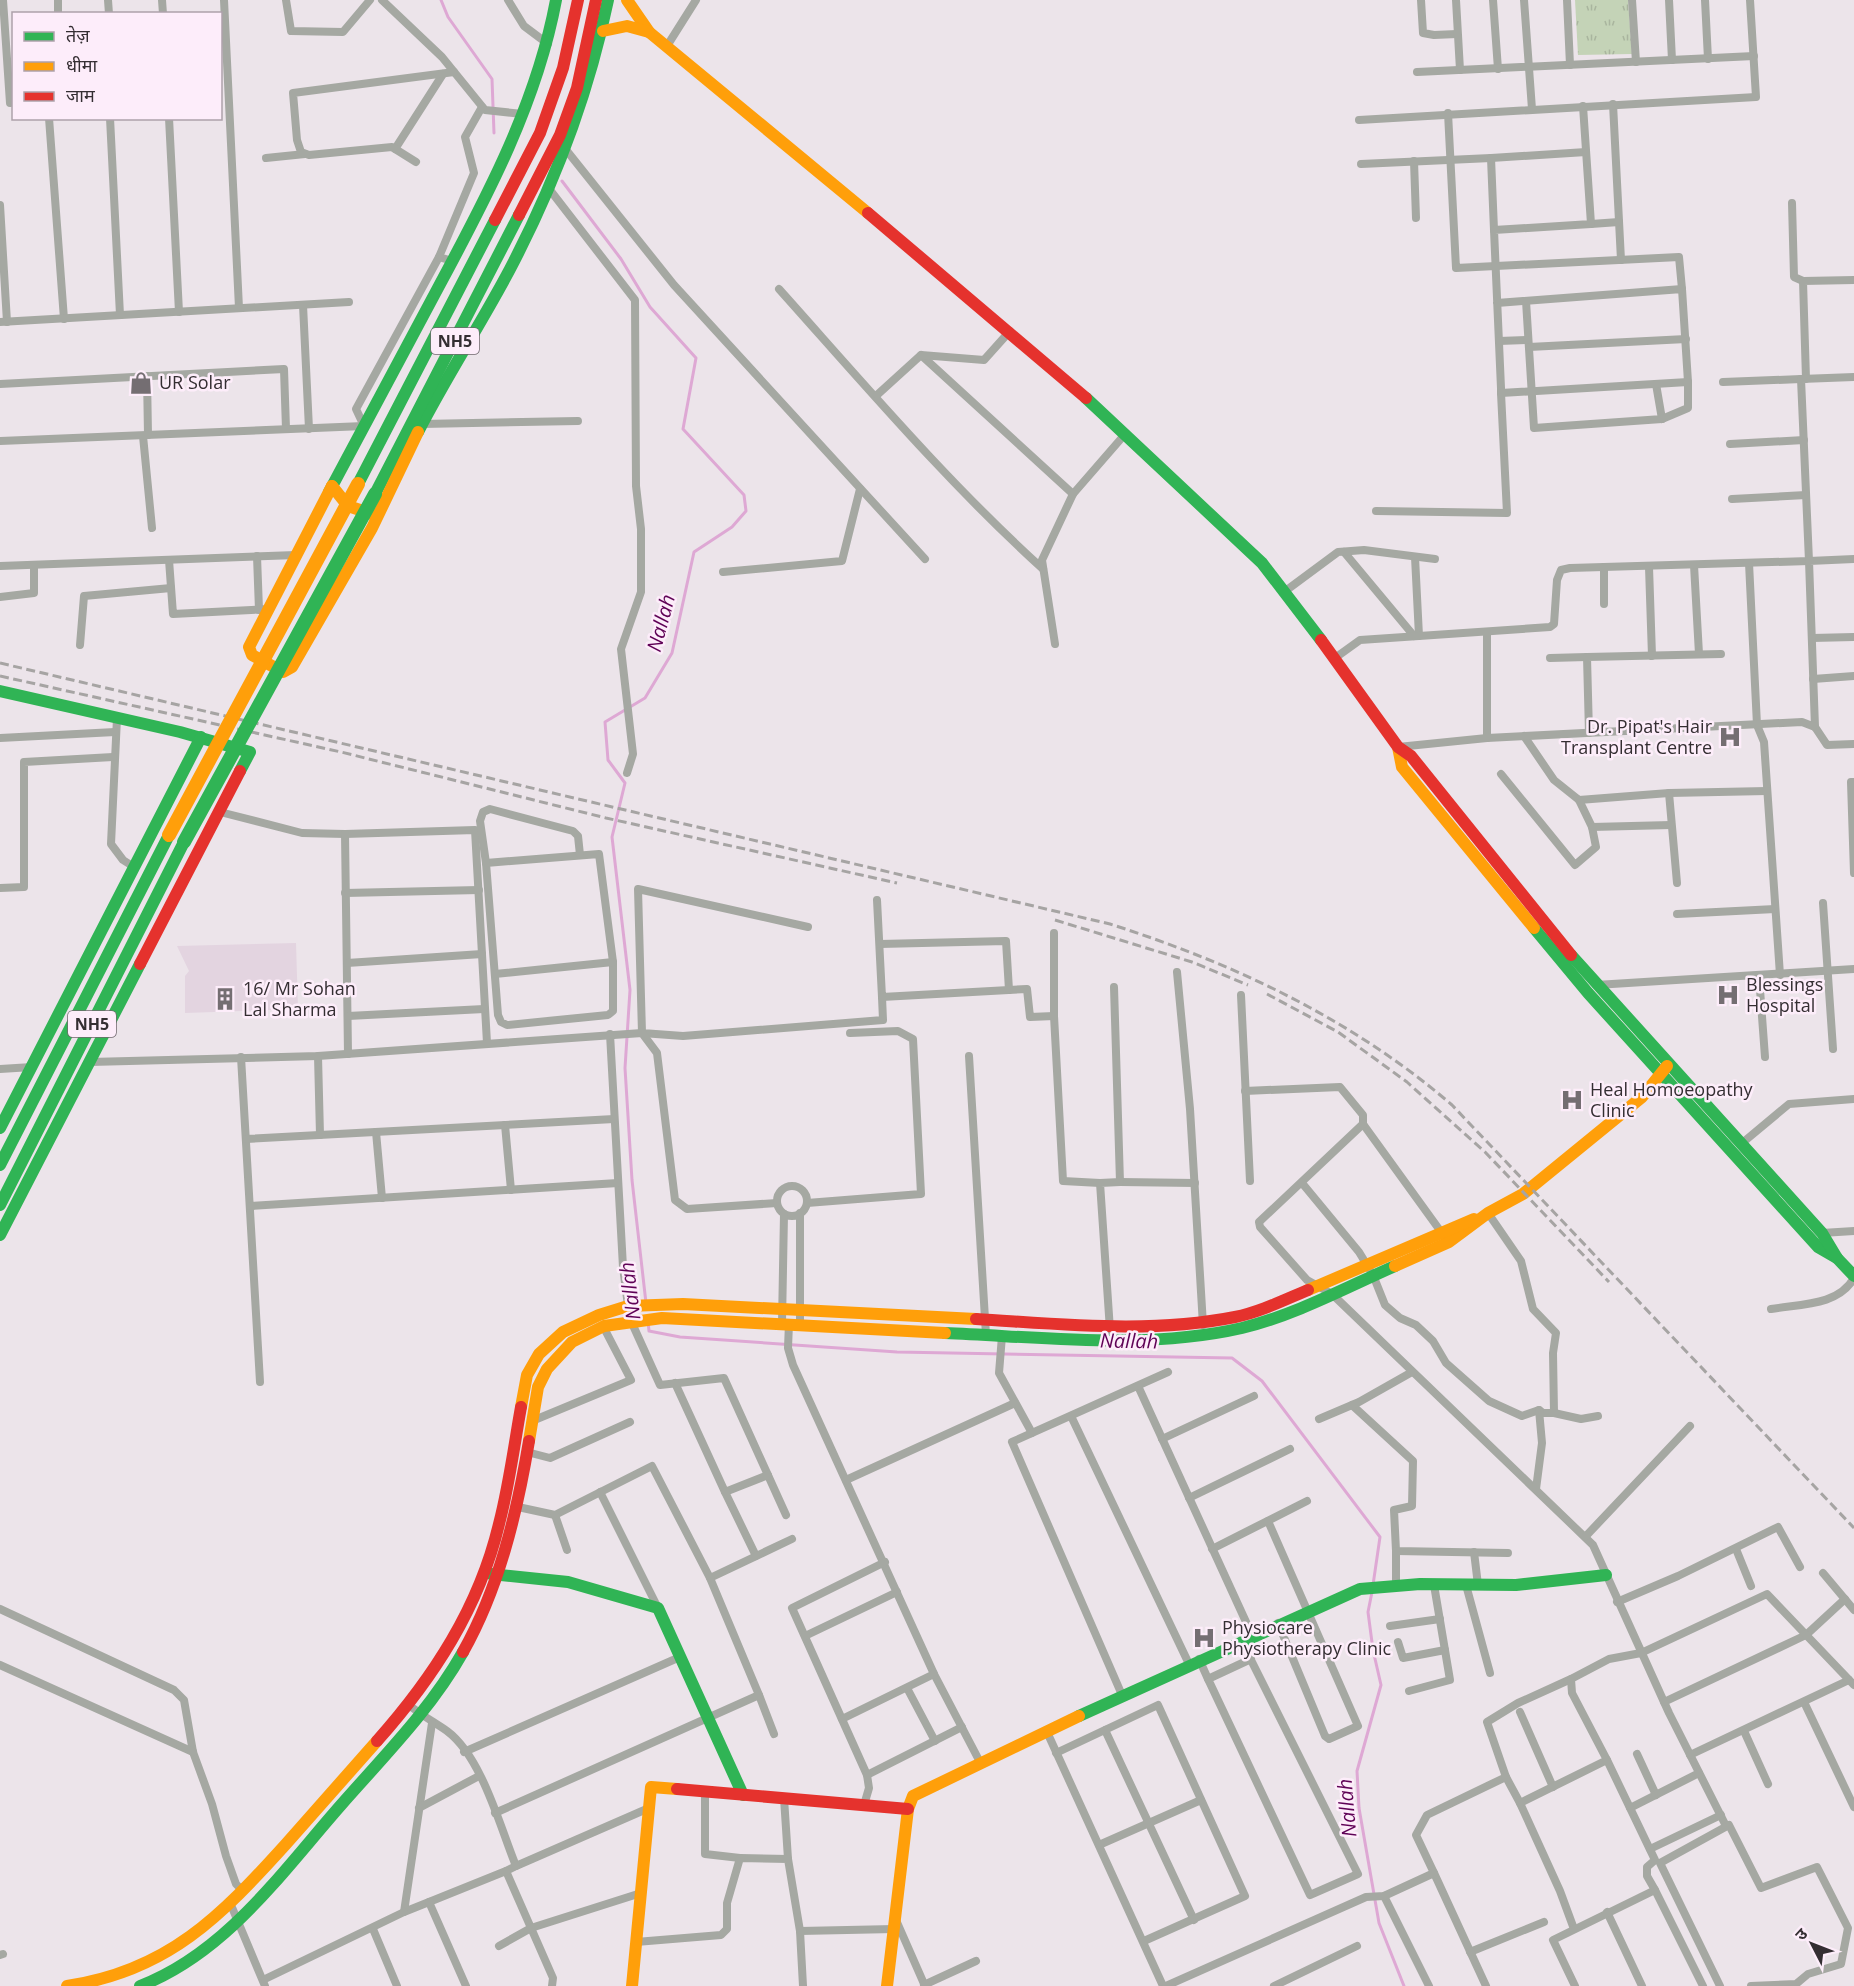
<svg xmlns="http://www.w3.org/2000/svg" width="1854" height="1986" font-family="'Open Sans','Noto Sans Devanagari',sans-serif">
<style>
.built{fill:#e3d4e0}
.grass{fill:url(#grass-tufts)}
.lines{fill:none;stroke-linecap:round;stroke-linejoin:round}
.stream{stroke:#dea8d4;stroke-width:3}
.street{stroke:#a5a8a2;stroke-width:8}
.fast{stroke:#30b455;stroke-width:12}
.slow{stroke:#ff9f0a;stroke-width:12}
.jam{stroke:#e5322d;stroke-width:12}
.rail{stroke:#a6a4a3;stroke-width:3;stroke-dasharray:9 4.5;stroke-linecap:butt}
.fast-bridge{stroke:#30b455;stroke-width:14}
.slow-bridge{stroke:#ff9f0a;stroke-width:14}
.labels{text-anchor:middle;stroke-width:5;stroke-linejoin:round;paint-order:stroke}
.shield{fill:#fdedfa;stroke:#70676e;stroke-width:1.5}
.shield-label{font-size:16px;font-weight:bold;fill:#342e32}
.poi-label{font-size:18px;fill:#342e32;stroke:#fdedfa;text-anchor:start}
.water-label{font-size:20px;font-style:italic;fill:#5f0256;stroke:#fdedfa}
</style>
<defs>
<pattern id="grass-tufts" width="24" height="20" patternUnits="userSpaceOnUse" patternTransform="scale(1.5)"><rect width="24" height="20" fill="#c4d3b7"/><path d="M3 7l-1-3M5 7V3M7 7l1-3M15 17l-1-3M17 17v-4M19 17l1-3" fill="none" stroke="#a9b59e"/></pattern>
</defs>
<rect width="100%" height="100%" fill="#ece4ea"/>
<path class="built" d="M296,943L298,1009L185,1013V976L189,971L177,946Z"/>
<path class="grass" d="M1575,0H1628L1632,54L1578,55Z"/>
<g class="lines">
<g class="stream">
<path d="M441,0L448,17L492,79L494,133"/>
<path d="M562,181L621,259L650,307L696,358L683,429L744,495L746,511L732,527L694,552L672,653L645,698L605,722L608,760L625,783L612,837L630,990L625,1068L632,1180L646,1303"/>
<path d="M648,1321L649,1331L680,1337L897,1352L1232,1358L1262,1381L1380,1537L1373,1585"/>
<path d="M1372,1592L1368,1612L1373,1650L1381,1685L1357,1771L1359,1808L1379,1923L1404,1986"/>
</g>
<g class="street">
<path d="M3,0L10,103"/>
<path d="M58,0V14"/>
<path d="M108,0L109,14"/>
<path d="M162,0L163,14"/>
<path d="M224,0L239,308"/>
<path d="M286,0L291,31L343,32L370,0"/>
<path d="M382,0L442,57L485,110L523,114"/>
<path d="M508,0L524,26L548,44"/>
<path d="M1421,0L1423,33L1434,35L1457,34"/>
<path d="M1456,0L1460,70"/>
<path d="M1493,0L1498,69"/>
<path d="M1524,0L1532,109"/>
<path d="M1567,0L1570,65"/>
<path d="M1632,0L1636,62"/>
<path d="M1669,0L1672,60"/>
<path d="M1705,0L1708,59"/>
<path d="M667,46L696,0"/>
<path d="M1417,72L1754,56"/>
<path d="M1613,104L1621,260"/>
<path d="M1448,113L1456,268L1679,257L1682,289"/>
<path d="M49,118L64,319"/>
<path d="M110,118L120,315"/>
<path d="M169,118L179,312"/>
<path d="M1359,120L1756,97L1750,0"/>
<path d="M395,149L443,74"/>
<path d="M567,151L674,285L925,559"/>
<path d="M266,158L305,154"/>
<path d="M1414,161L1416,218"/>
<path d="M416,162L392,147L309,155L301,152L297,140L293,93L454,72"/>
<path d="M1361,164L1491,158"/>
<path d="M550,190L635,300L636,486L641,529V592L621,649L633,754L627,773"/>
<path d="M1792,203L1794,277L1803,281"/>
<path d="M0,205L7,322"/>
<path d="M1591,224L1619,222"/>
<path d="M1494,230L1491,158L1586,152"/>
<path d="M452,261L439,257L474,173L465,137L482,107"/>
<path d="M779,289C864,384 948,483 1043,569"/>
<path d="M1526,301L1534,428L1662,419L1656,384"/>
<path d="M1497,303L1682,289L1688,382L1501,393V388L1494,230L1591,224L1583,106"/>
<path d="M303,305L309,429"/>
<path d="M0,322L349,302"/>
<path d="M1499,341L1528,340"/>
<path d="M1529,347L1686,339"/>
<path d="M921,355L1073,494"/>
<path d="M147,376L148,435"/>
<path d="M1806,379L1803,281L1854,280"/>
<path d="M1723,382L1801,379"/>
<path d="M0,384L284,369L286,429"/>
<path d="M877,395L921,355L984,360L1010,331"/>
<path d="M1662,419L1688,408V382"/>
<path d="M422,424L578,421"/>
<path d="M143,436L152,528"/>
<path d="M0,441L364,426L356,409L439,257"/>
<path d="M1730,444L1804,440"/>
<path d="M1732,499L1806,495"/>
<path d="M1376,511L1507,513L1501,393"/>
<path d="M1344,552L1414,636"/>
<path d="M257,556L259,610"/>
<path d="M1415,557L1419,636"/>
<path d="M169,560L173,614L268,609"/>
<path d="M1749,563L1757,725L1764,742L1780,975"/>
<path d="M1694,565L1699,654"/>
<path d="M0,566L296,555"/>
<path d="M1649,567L1652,656"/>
<path d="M723,572L842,561L860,489"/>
<path d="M1284,592L1338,552L1364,550L1435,559"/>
<path d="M0,597L34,593V565"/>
<path d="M1604,604V567"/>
<path d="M1812,638L1854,637"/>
<path d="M1055,644L1042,560L1073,494L1126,433"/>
<path d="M80,645L84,596L171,588"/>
<path d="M1335,658L1360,640L1550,627L1554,624L1557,580L1561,570L1570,568L1809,561L1801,379L1854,377"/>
<path d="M1550,658L1587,657"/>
<path d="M1813,679L1854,676"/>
<path d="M117,718L111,844L123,860L134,867"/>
<path d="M1815,727L1809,561L1854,559"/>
<path d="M1589,733L1587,657L1721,654"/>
<path d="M1524,736L1554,780L1579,800L1669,793L1767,791"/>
<path d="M0,738L115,732"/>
<path d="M1487,738V632"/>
<path d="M1398,747L1487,738L1802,722L1815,727L1827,745L1854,744"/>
<path d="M1501,774L1575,865L1596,847L1592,827L1579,800"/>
<path d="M1669,793L1677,883"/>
<path d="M220,812L302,833L345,834L475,830L487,1043"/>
<path d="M1592,827L1671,825"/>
<path d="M345,834L348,1054"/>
<path d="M599,854L613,962V1011L608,1015L507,1025L501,1022L498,1015L486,863Z"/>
<path d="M486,863L480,821L483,812L490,809L573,831L578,836L580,855"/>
<path d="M1854,873L1851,782H1854"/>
<path d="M0,888L24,887V762L113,757"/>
<path d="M345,893L479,890"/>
<path d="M877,900L882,997L1027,989L1030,1017L1054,1016"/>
<path d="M1823,903L1833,1049"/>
<path d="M1677,914L1775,909"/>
<path d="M808,927L638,889L642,1033L683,1036L883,1020L882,997"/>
<path d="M1054,933V1016L1063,1181L1100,1183"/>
<path d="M880,944L1006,941L1009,990"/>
<path d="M347,963L482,954"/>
<path d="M1177,972L1190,1109L1203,1325"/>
<path d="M495,974L613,962"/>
<path d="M1759,976L1765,1057"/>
<path d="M1596,985L1854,969"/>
<path d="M1241,995L1250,1181"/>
<path d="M348,1016L484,1009"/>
<path d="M610,1034L623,1267L628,1306L631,1321L660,1385L724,1378L786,1515"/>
<path d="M318,1056L320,1135"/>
<path d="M969,1056L986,1335"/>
<path d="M241,1057L260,1382"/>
<path d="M90,1062L318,1056L642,1033L657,1053L675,1200L687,1209L777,1203"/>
<path d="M0,1069L32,1067"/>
<path d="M1245,1091L1340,1087L1363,1115V1124L1444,1236"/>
<path d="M1363,1124L1259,1222L1260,1227L1307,1280L1332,1294L1593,1545L1669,1713L1726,1826"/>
<path d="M505,1125L511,1190"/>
<path d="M376,1132L382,1198"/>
<path d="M246,1139L614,1119"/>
<path d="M1741,1144L1789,1104L1854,1099"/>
<path d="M1120,1182L1195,1183"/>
<path d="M1302,1183L1359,1252L1373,1275L1385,1305L1400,1318L1416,1325L1433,1341L1446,1363L1489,1401L1522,1416L1539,1410L1543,1413H1554L1553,1353L1556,1333L1533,1309L1521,1261L1488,1213"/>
<circle cx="792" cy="1201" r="15"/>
<path d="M807,1203L921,1194L913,1039L898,1031L850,1033"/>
<path d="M250,1206L618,1183"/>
<path d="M1822,1233L1854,1231"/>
<path d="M1771,1309C1800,1304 1838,1306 1854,1278"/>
<path d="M782,1323L784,1214"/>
<path d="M789,1323L788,1348L793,1365L934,1674L981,1764"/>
<path d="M800,1324V1213"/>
<path d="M1110,1330L1100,1183L1120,1182L1114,987"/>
<path d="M1002,1336L999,1373L1032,1433"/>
<path d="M675,1383L725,1492L768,1475"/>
<path d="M1138,1386L1252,1635"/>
<path d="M1352,1405L1413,1461L1412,1506L1394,1510L1396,1551L1508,1553"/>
<path d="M1554,1413L1581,1419L1598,1416"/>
<path d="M1071,1416L1189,1664"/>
<path d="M1319,1419L1359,1402L1412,1372"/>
<path d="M532,1421L631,1380L604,1328"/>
<path d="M1162,1439L1254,1396"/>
<path d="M527,1452L550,1458L630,1422"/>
<path d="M846,1480L1015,1403"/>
<path d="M1536,1489L1542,1443L1539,1410"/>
<path d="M600,1492L658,1608"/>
<path d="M725,1492L756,1556"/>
<path d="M1189,1498L1290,1449"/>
<path d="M518,1507L555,1515L652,1466L710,1578L792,1539"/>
<path d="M555,1515L567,1550"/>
<path d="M1268,1521L1358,1726L1329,1739L1325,1736L1278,1623"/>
<path d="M1586,1536L1690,1426"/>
<path d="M1212,1549L1307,1501"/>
<path d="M1736,1549L1751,1586"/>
<path d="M1396,1551V1586"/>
<path d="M1474,1552L1478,1585"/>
<path d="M885,1562L792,1608L867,1775L962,1727"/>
<path d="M1823,1573L1854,1610"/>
<path d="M1466,1585L1490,1673"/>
<path d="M1617,1602L1678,1576L1778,1527L1800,1567"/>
<path d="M0,1609L174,1690L184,1700L193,1752L212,1804L226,1856L236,1884L243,1891"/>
<path d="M1390,1626L1440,1619"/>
<path d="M805,1636L897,1592"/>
<path d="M1241,1640L1358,1874L1310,1895L1208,1679L1251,1659"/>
<path d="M1398,1642L1403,1658L1445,1650"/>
<path d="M1199,1659L1208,1679"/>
<path d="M0,1665L193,1752"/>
<path d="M907,1688L935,1741"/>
<path d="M1409,1691L1450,1680L1434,1585"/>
<path d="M759,1695L774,1734"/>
<path d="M1122,1695L1012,1442L1168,1372"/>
<path d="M1664,1702L1806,1635L1845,1599"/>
<path d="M1804,1702L1854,1807"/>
<path d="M409,1705C421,1715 434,1722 447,1731C482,1757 500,1827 516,1866L649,1808"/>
<path d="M1520,1712L1553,1787"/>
<path d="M842,1719L934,1674"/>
<path d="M432,1723L404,1912L429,1902L466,1986"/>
<path d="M1105,1730L1194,1920"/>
<path d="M1744,1731L1768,1784"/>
<path d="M1047,1732L1163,1986"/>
<path d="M464,1752L680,1657"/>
<path d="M1056,1753L1158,1705L1245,1896L1144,1941"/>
<path d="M1637,1754L1656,1795"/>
<path d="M1690,1755L1849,1680"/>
<path d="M1506,1777L1487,1722L1518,1703L1571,1679"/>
<path d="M705,1791V1854L740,1858"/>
<path d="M784,1798L788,1859"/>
<path d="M1520,1803L1560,1891L1574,1929"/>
<path d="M864,1805L869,1788L867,1775"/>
<path d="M419,1808L479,1776"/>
<path d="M1630,1808L1699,1773"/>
<path d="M495,1813L759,1695L710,1578"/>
<path d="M1099,1845L1201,1800"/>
<path d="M1650,1849L1721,1815"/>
<path d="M516,1866L506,1871L553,1978L552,1986"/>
<path d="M1434,1873L1486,1986"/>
<path d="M1655,1890L1703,1986"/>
<path d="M1384,1896L1429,1986"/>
<path d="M429,1902L506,1871"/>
<path d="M231,1905L265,1986"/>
<path d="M1607,1912L1642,1986"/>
<path d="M896,1920L925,1986"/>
<path d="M373,1929L397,1986"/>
<path d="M800,1931L894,1929"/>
<path d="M636,1942L721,1935L727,1929V1903L740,1858L788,1859L800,1931L803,1986"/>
<path d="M499,1946L531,1928L641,1893"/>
<path d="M1470,1952L1544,1922"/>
<path d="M0,1955L3,1954"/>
<path d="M265,1979L404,1912"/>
<path d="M924,1985L976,1961"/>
<path d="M1166,1986L1366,1897L1384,1896L1434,1873L1416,1835L1427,1815L1506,1777L1520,1803L1607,1760L1572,1693L1571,1679L1609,1659L1641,1653L1767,1594L1854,1685"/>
<path d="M1274,1986L1357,1946"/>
<path d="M1575,1986L1553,1940L1655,1890L1647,1876V1867L1655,1860L1607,1760"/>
<path d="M1720,1986L1660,1863L1729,1825L1761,1888L1817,1867L1848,1928L1841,1964L1808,1974L1796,1984L1751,1986"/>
</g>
<g class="fast">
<path d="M1086,398L1262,563L1321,640"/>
<path d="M418,432C446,377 481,324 510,269C555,183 588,96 608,0"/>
<path d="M358,484L495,220"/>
<path d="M329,492C366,423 402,355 439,286C488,195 537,102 556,0"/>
<path d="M375,494L519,215"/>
<path d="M0,691L180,732L250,752L240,771"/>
<path d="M1534,928L1588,993L1818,1247L1837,1258"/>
<path d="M1571,955L1822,1233L1837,1258L1854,1276"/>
<path d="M0,1128L201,737"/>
<path d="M0,1165L169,835"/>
<path d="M0,1205L184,842"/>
<path d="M0,1235L140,964"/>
<path d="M945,1333C1043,1337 1146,1350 1242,1328C1295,1315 1345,1288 1395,1266"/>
<path d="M491,1574L568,1582L658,1608L743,1795"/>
<path d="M1079,1716L1360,1589L1420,1584L1516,1585L1606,1575"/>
<path d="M140,1986C226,1953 282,1872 341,1805C384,1756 431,1709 463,1652"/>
</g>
<g class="slow">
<path d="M627,0L649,32L868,213"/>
<path d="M603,31L627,26L649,32"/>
<path d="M332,486L249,647L252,655L283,672L292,667L372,528L418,432"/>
<path d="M332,486L348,506L372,514"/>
<path d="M1398,747L1402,767L1534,928"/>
<path d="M1395,1266L1449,1242L1488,1213L1523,1194L1642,1097L1667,1066"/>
<path d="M1308,1290L1474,1219"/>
<path d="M521,1407L527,1375L539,1354L563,1332L599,1315L628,1306L683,1304L976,1319"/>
<path d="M529,1441L538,1387L547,1369L572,1342L604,1326L662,1318L945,1333"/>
<path d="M67,1986C168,1971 221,1916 286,1844C316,1810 346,1776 377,1741"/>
<path d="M632,1986L651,1787L677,1789"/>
<path d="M887,1986L908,1809L913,1796L1079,1716"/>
</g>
<g class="jam">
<path d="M868,213L1086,398"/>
<path d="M519,215L560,135L577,88L596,0"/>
<path d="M495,220L540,133L563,68L578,0"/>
<path d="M1321,640L1398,747L1411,756L1571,955"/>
<path d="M140,964L240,771"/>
<path d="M976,1319C1061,1324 1150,1334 1235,1317C1260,1312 1284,1300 1308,1290"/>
<path d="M463,1652C499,1588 517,1513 529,1441"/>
<path d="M377,1741C433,1678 479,1608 499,1524C509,1486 514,1446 521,1407"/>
<path d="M677,1789L908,1809"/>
</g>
<g class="rail">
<path d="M0,663L1110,924C1235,964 1352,1019 1452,1105L1854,1528"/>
<path d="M0,676L341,752L606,818L897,883"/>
<path d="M1055,920L1192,962L1248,985"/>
<path d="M1267,994L1338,1032L1407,1082L1485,1152L1609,1282"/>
</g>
<path class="fast-bridge" d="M184,842L375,494"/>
<path class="slow-bridge" d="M169,835L358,484"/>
</g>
<defs>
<g id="shop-bare" transform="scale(1.8)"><path d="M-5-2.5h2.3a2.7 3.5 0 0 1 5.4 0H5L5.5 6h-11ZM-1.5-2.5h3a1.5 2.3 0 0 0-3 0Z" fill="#746e72" stroke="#fdedfa" stroke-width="2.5" paint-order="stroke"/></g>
<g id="hospital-bare" transform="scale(1.8)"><path d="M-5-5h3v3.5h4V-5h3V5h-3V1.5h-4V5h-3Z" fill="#746e72" stroke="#fdedfa" stroke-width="2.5" paint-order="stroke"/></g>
<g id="building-bare" transform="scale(1.8)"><path d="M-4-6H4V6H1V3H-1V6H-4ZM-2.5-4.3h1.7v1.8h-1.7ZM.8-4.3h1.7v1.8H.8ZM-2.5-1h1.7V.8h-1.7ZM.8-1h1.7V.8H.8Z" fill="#746e72" stroke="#fdedfa" stroke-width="2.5" paint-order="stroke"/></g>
</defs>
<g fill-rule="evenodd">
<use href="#shop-bare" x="141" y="383"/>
<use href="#hospital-bare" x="1730" y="737"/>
<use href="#hospital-bare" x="1728" y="995"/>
<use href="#building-bare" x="225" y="999"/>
<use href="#hospital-bare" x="1572" y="1100"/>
<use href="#hospital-bare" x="1204" y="1638"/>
</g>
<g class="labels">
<g class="shield">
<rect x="431" y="328" width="48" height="26" rx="4.5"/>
<rect x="68" y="1011" width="48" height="26" rx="4.5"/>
</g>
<g class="shield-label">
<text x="455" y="347">NH5</text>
<text x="92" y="1030">NH5</text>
</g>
<g class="poi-label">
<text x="159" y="389">UR Solar</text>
<text x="1712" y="733" text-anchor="end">Dr. Pipat's Hair<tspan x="1712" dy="21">Transplant Centre</tspan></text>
<text x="1746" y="991">Blessings<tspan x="1746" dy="21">Hospital</tspan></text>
<text x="243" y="995">16/ Mr Sohan<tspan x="243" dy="21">Lal Sharma</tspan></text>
<text x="1590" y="1096">Heal Homoeopathy<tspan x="1590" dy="21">Clinic</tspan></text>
<text x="1222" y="1634">Physiocare<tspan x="1222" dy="21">Physiotherapy Clinic</tspan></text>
</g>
<g class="water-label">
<text transform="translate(661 623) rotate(-75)" y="7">Nallah</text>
<text transform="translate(630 1291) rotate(-97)" y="7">Nallah</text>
<text transform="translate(1129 1341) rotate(1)" y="7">Nallah</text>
<text transform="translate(1347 1808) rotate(-95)" y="7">Nallah</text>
</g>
</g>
<rect x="12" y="12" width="210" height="108" fill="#fdedfa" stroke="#ada1aa" stroke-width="1.5"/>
<rect x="24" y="32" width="30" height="9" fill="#30b455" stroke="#ada1aa" stroke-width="1.5"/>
<text x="66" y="42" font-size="18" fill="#342e32">तेज़</text>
<rect x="24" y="62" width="30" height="9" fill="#ff9f0a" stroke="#ada1aa" stroke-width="1.5"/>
<text x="66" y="72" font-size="18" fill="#342e32">धीमा</text>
<rect x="24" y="92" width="30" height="9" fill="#e5322d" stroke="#ada1aa" stroke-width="1.5"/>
<text x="66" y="102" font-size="18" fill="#342e32">जाम</text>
<g transform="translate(1812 1944) rotate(312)" stroke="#fdedfa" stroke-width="4.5" paint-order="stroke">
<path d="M0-4.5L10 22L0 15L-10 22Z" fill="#342e32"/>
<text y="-9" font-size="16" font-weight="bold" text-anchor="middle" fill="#342e32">उ</text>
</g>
</svg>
